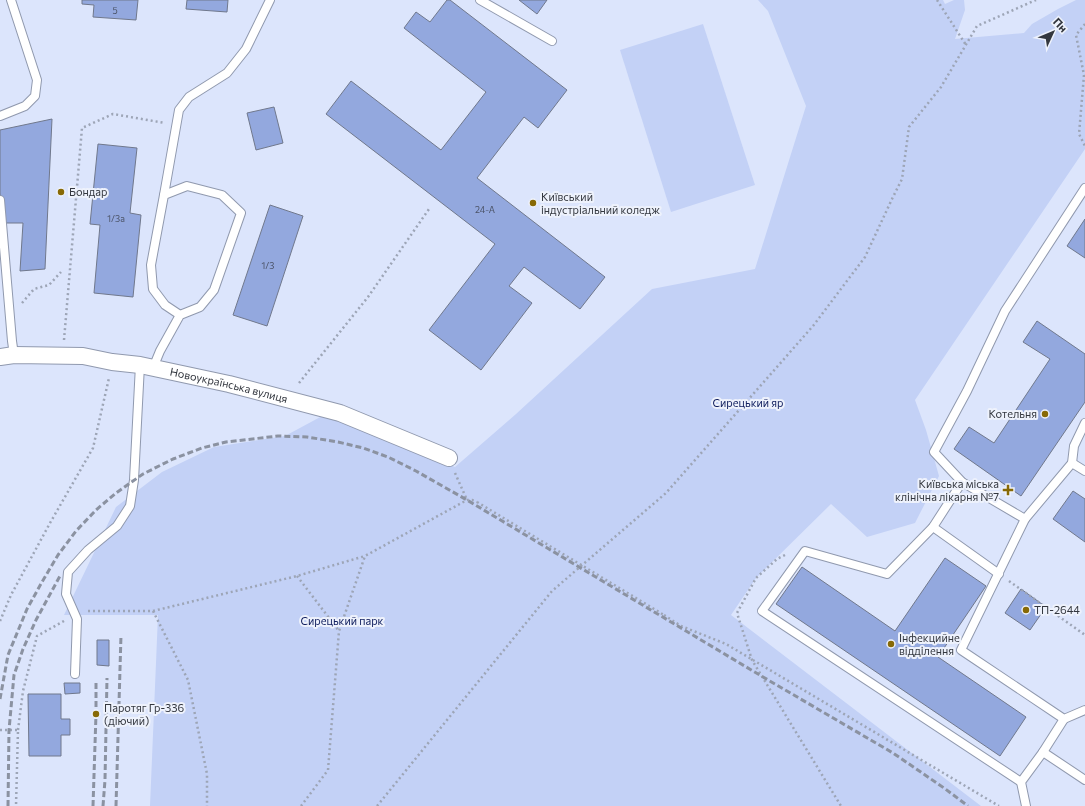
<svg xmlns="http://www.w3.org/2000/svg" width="1085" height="806" font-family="Commissioner,sans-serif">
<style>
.green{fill:#c3d1f6}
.building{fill:#93a8de;stroke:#70788c}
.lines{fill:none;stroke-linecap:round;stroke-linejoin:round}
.lane-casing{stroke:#9099ae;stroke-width:10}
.street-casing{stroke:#9099ae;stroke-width:18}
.path{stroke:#9da5b6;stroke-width:2.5;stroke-dasharray:2 3;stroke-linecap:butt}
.lane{stroke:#fff;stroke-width:8}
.street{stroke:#fff;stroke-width:16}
.rail{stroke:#8b92a1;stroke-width:3;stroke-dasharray:6 3;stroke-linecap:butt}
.path-bridge{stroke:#9da5b6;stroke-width:2.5;stroke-dasharray:2 3;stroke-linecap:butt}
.poi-dot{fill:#876905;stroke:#eef2fc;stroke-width:1.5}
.labels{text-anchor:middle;stroke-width:4;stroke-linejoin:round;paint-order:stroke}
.number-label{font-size:9px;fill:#4b5367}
.poi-label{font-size:11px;fill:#33373f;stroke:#eef2fc;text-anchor:start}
.street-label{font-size:11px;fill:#33373f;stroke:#eef2fc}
.park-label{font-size:11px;fill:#132160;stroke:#eef2fc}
</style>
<rect width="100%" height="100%" fill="#dce5fc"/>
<g class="green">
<path d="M758,0H943L945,4L954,0H964L965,10L955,39L1024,33L1032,24L1058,9L1076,0H1085V149L915,400L926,430L939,476L915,523L867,537L831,504L756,578L731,615L981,806H150L158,615H64L116,507L162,472L214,447L285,436L324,415L455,467L516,414L652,289L755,269L806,106L768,11Z"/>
<path d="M703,24L755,185L671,212L620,50Z"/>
</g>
<g class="building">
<path d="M82,0H138L136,20L93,17L94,5L82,4Z"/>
<path d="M187,0H228L227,12L186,9Z"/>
<path d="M447,0H450L567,90L538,128L524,117L477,178L605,277L580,309L524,267L509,286L532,303L481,370L429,330L495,244L326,114L351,81L441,150L486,92L404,28L416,12L430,22Z"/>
<path d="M519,0H547L537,14Z"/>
<path d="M274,107L283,143L256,150L247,113Z"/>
<path d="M52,119L45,269L20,271L23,223H2L0,193V130Z"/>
<path d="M98,144L137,148L130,213L141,215L133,297L94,293L100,225L90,224Z"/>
<path d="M270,205L303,216L267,326L233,315Z"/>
<path d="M1085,219V258L1067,246Z"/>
<path d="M1037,321L1085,354V402L1021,496L954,449L969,427L994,443L1050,359L1023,342Z"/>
<path d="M1073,491L1085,499V542L1053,519Z"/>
<path d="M945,558L986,586L938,657L1026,717L1000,756L776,604L802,567L895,631Z"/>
<path d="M1021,589L1046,607L1030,630L1005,613Z"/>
<path d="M97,640H109V666L97,665Z"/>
<path d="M64,683H80V693L65,694Z"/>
<path d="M28,694H61V719H70V735H61V756H29Z"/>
</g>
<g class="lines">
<g class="lane-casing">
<g id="lane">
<path d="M480,0L552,41"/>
<path d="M0,116L25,106L35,96L37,80L11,0"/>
<path d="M1085,188L1005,311L967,391L934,452L962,482L1025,519L961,650L1064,719L1085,710"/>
<path d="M164,195L179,110L189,97L227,73L246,49L270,0"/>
<path d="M0,200L12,341L14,355"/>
<path d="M153,368L160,351L180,315L200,307L214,290L241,213L222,195L187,186L164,195L151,265L153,289L165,305L180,315"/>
<path d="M1072,463L1085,471"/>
<path d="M962,482L933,527L887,574L805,551L762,611L1021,782"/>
<path d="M1025,519L1072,463L1074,446L1085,423"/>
<path d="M933,527L999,574"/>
<path d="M75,674L77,619L66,594L68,572L88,550L117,526L130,506L134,480L140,365"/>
<path d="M1043,752L1085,780"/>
<path d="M1026,806L1021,782L1043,752L1064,719"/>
</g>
</g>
<g class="street-casing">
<g id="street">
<path id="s1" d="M0,357L14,355L83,356L112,362L140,365L229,384L340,413L449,458"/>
</g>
</g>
<g class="path">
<path d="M937,0L966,45"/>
<path d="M1085,24L1076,35L1084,75L1079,134L1085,146"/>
<path d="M22,303L34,289L49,285L61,272"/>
<path d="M64,340L82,128L113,114L165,123"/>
<path d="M299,383L368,297L429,209"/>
<path d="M455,473L467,500"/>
<path d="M785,555L777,559L756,578L737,613L752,660L841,806"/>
<path d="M297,576L339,631"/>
<path d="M1009,581L1085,635"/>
<path d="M88,611H153L297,576L365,556"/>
<path d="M153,611L188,680L207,774V806"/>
<path d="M664,615L681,626L726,644L999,806"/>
<path d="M0,621L11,595L50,523L93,448L109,378"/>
<path d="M0,730H18L16,806"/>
<path d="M18,730L23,691L37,636L64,621"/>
<path d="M301,806L328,770L339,631L365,556L467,500H472L477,502"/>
<path d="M377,806L552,591L666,493L813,326L865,257L892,199L902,179L909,127L941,87L977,26L1036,0"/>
</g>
<use href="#lane" class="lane"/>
<use href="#street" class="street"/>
<g class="rail">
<path d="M0,699L8,655L27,609L42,582L58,555L76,531L96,510L116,493L143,474L173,459L202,448L226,442L278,436L307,437L338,442L363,448L388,457L416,471L467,500L763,677L893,753L944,788L968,806"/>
<path d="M8,806L9,730L14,675L23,649L36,620L60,576"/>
<path d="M93,806L96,714V682"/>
<path d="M103,806L105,780L107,678"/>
<path d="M116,806L121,635"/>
</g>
<path class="path-bridge" d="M477,502L664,615"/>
</g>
<g class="poi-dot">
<circle cx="61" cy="192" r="4"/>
<circle cx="533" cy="203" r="4"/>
<circle cx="1045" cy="414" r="4"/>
<path d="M1006 484h4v4h4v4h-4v4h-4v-4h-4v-4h4z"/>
<circle cx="1026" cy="610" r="4"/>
<circle cx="891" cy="644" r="4"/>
<circle cx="96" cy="714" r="4"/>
</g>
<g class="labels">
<g class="number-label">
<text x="115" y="14">5</text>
<text x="485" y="213">24-А</text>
<text x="116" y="222">1/3а</text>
<text x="268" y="269">1/3</text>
</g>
<g class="poi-label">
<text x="69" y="196">Бондар</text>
<text x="541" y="201">Київський<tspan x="541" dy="13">індустріальний коледж</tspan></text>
<text x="1037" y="418" text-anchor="end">Котельня</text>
<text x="999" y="488" text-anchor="end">Київська міська<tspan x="999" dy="13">клінічна лікарня №7</tspan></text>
<text x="1034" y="614">ТП-2644</text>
<text x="899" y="642">Інфекцийне<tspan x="899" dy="13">відділення</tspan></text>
<text x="104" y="712">Паротяг Гр-336<tspan x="104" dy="13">(діючий)</tspan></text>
</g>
<g class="street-label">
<text dy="4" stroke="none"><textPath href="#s1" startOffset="232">Новоукраїнська вулиця</textPath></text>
</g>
<g class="park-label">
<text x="748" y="407">Сирецький яр</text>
<text x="342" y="625">Сирецький парк</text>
</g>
</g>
<g transform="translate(1053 32) rotate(46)" stroke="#eef2fc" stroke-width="3" paint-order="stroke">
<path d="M0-3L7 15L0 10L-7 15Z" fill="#33373f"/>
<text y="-6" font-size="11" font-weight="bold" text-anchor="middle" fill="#33373f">Пн</text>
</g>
</svg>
